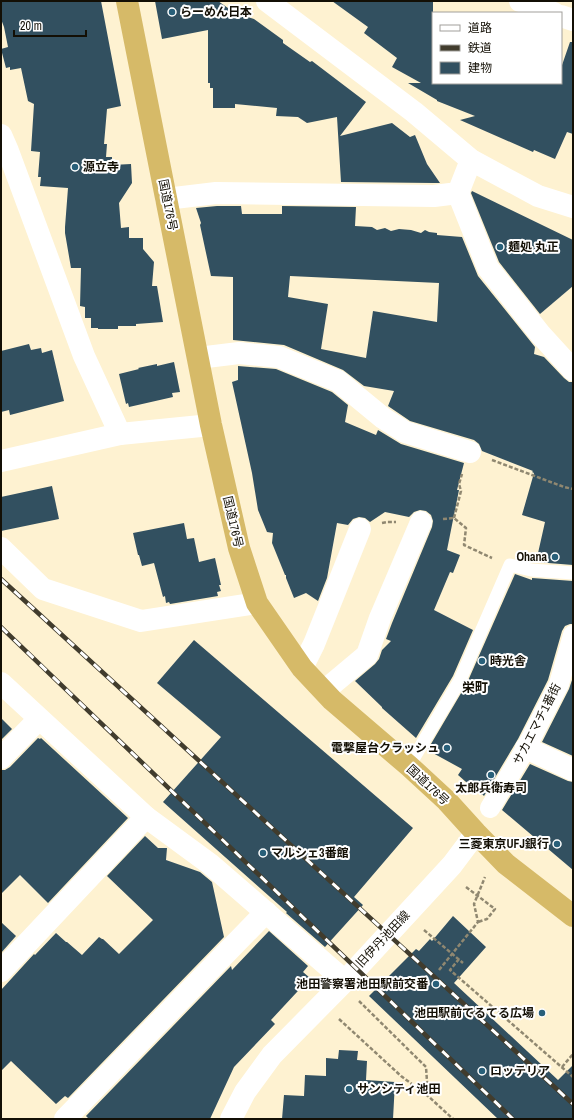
<svg xmlns="http://www.w3.org/2000/svg" width="574" height="1120" font-family="'Archivo Narrow','Noto Sans JP',sans-serif">
<style>
.building{fill:#325060;fill-rule:evenodd}
.lines{fill:none;stroke-linecap:round;stroke-linejoin:round}
.path{stroke:#908871;stroke-width:2.5;stroke-dasharray:4 2;stroke-linecap:butt}
.service{stroke:#fff;stroke-width:13}
.pedestrian{stroke:#fff;stroke-width:20}
.minor{stroke:#fff;stroke-width:22}
.tertiary{stroke:#fff;stroke-width:22}
.trunk{stroke:#d6ba68;stroke-width:22}
.rail-casing{stroke:#413c2d;stroke-width:4.5}
.rail{stroke:#fff;stroke-width:3;stroke-dasharray:9;stroke-linecap:butt}
.poi-dot{fill:#285f79;stroke:#fff;stroke-width:1.5}
.labels{text-anchor:middle;stroke-width:4;stroke-linejoin:round;paint-order:stroke}
.poi-label{font-size:12px;font-weight:bold;fill:#130f05;stroke:#fff;text-anchor:start}
.street-label{font-size:12px;fill:#130f05;stroke:#fff}
.neighbourhood-label{font-size:13px;font-weight:bold;fill:#130f05;stroke:#fff}
</style>
<rect width="100%" height="100%" fill="#fef2d1"/>
<g class="building">
<path d="M1,1H101L121,106L107,109L104,144H107L106,157H112V165L131,164L132,183L119,203L121,228L129,227V238H143V249L154,262L152,286H157L163,322L136,324V326H118V329H98V328H91V318H85V307L80,306L81,268H71L65,233V227L68,188L40,186L41,177H38L40,152L31,151L34,104L28,101L21,68L10,70V67L6,68L1,49L8,47L4,27L1,19Z"/>
<path d="M155,1H218L235,13L254,19L283,40V43L310,62L312,61L366,102L340,136L392,123L410,137L415,135L427,164L440,183H433L341,182L337,117L307,123L298,117L276,116L277,108L235,104V108H213V88H210V83H208V30L162,39Z"/>
<path d="M332,1H433V83H561V68L570,42H573V134L567,132L555,159L534,150L533,152L460,120L475,116L437,101V100L408,83H421L392,67L397,58L364,33L368,27Z"/>
<path d="M472,191L573,240V286L540,314L499,262L471,193Z"/>
<path d="M217,206H241L242,214H282V206L356,207L355,226L372,227L377,230L385,228L391,231L399,229L411,230L421,233L425,230L429,232L437,233V235L462,237L478,276L535,347L534,354L544,357L564,378L569,382H573V565L536,562L545,522L522,515L534,473L532,472L533,471L482,451L479,444L474,440L410,421L388,406L394,391L364,386L343,370L284,345L233,340V277L211,276L200,225L201,223L196,208ZM290,276L439,283L437,322L373,311L366,358L321,349L328,304L288,297Z"/>
<path d="M29,344L31,350L41,348L42,353L52,350L64,401L10,415L9,410L1,412V351Z"/>
<path d="M174,362L180,392L172,393L173,397L129,407L128,403L126,404L119,374L139,369L138,368L157,364V366Z"/>
<path d="M238,366L276,369L332,392L348,405L345,422L376,435L378,430L401,444L464,463L457,490H459L447,550L460,555L453,573L450,572L434,610L473,630L453,676L416,738L382,708V707L355,681L375,664L379,659L382,650L391,641L386,639L392,623L432,527L433,521L431,515L426,511L420,510L414,512L409,517L385,512L370,522L365,518L359,517L353,519L348,525L337,523L327,578L318,601L306,593L294,598L286,578V575H285L272,543L273,533L267,532L258,510L252,473L232,382L238,380Z"/>
<path d="M52,486L59,519L1,531V497Z"/>
<path d="M184,523L187,539L194,538L199,562L215,558L221,585H219L221,591L217,592L218,596L170,604L169,602L166,603L165,596L163,597L154,563L142,566L139,555H138L133,533Z"/>
<path d="M515,574L532,580V578L573,581V624H570L565,626L562,631L548,680L518,739L484,796L482,794L481,795L458,775L462,769L431,752L428,749L467,683Z"/>
<path d="M194,640L413,828L354,897L363,905L325,947L286,913L287,912L163,802L221,737L157,683Z"/>
<path d="M573,677V756L542,742L569,689Z"/>
<path d="M1,718L12,729L1,740Z"/>
<path d="M38,738L40,739L41,738L128,818L48,903L20,875L1,894V770H5L10,767Z"/>
<path d="M530,764L568,781L573,782V870L502,810Z"/>
<path d="M145,836L158,848H167L166,860L200,872L212,882L224,937L68,1098L65,1096L56,1104L11,1061L1,1071V990L34,954L35,955L56,933L66,942H67L82,955L99,937L102,939H103L119,954L153,920L107,876Z"/>
<path d="M453,916L486,947L454,983L558,1080L573,1065V1119H498L369,996L416,949L419,951L430,939L432,941Z"/>
<path d="M1,922L16,936L1,953Z"/>
<path d="M269,931L308,966L303,972L310,978L271,1020L275,1024L234,1067L210,1119H89L86,1116L231,966L232,970Z"/>
<path d="M339,1050L358,1051L357,1060L367,1061L366,1080L395,1082L393,1119H282L284,1095L304,1096L305,1075L326,1076V1058L338,1059Z"/>
</g>
<g class="lines">
<g class="path">
<path d="M492,460L564,487L573,489"/>
<path d="M454,518L461,491L459,484L462,474"/>
<path d="M443,519L454,518L466,528L464,545L492,558"/>
<path d="M382,523L387,522H396"/>
<path d="M466,887L495,909L487,919L478,922"/>
<path d="M424,930L463,963"/>
<path d="M459,959L450,970L573,1077"/>
<path d="M439,970L478,922L474,904L485,877"/>
<path d="M359,1001L426,1067L428,1096L453,1119"/>
<path d="M339,1019L401,1076L428,1096"/>
<path d="M562,1067L573,1054"/>
</g>
<path class="service" d="M409,766L460,680L510,565L531,570L573,573"/>
<path class="pedestrian" d="M490,808L526,748L559,684L573,635"/>
<g class="minor">
<path d="M520,1L554,13"/>
<path d="M561,16L573,20"/>
<path d="M1,135L8,151L84,356L120,434"/>
<path d="M458,193L488,268L541,335L573,370"/>
<path d="M166,199L216,193L434,196L458,193L471,160"/>
<path d="M198,358L239,353L279,357L338,381L383,418L405,432L470,452"/>
<path d="M1,461L120,434L211,425"/>
<path d="M1,548L43,589L141,621L257,603"/>
<path d="M302,668L314,644L360,529"/>
<path d="M1,683L146,817L210,864L345,981"/>
<path d="M324,691L367,655L380,618L421,522"/>
<path d="M526,748L573,770"/>
<path d="M1,758L39,719"/>
<path d="M1,971L146,817"/>
<path d="M65,1119L266,912"/>
</g>
<g class="tertiary">
<path d="M267,1L414,112L471,160L538,196L573,207"/>
<path d="M231,1119L245,1092L272,1055L345,981L452,865L476,833"/>
</g>
<path class="trunk" d="M127,1L211,425L239,548L257,603L302,668L332,700L409,766L447,801L476,833L506,864L573,916"/>
<g class="rail-casing">
<g id="rail">
<path d="M1,579L573,1104"/>
<path d="M1,627L513,1119"/>
</g>
</g>
<use href="#rail" class="rail"/>
</g>
<g class="poi-dot">
<circle cx="172" cy="12" r="4"/>
<circle cx="75" cy="167" r="4"/>
<circle cx="500" cy="247" r="4"/>
<circle cx="555" cy="557" r="4"/>
<circle cx="482" cy="661" r="4"/>
<circle cx="447" cy="748" r="4"/>
<circle cx="491" cy="775" r="4"/>
<circle cx="557" cy="844" r="4"/>
<circle cx="263" cy="853" r="4"/>
<circle cx="436" cy="984" r="4"/>
<circle cx="542" cy="1013" r="4"/>
<circle cx="482" cy="1071" r="4"/>
<circle cx="349" cy="1089" r="4"/>
</g>
<g class="labels">
<g class="poi-label">
<text x="180" y="16">らーめん日本</text>
<text x="83" y="171">源立寺</text>
<text x="508" y="251">麺処 丸正</text>
<text x="547" y="561" text-anchor="end">Ohana</text>
<text x="490" y="665">時光舎</text>
<text x="439" y="752" text-anchor="end">電撃屋台クラッシュ</text>
<text x="491" y="792" text-anchor="middle">太郎兵衛寿司</text>
<text x="549" y="848" text-anchor="end">三菱東京UFJ銀行</text>
<text x="271" y="857">マルシェ3番館</text>
<text x="428" y="988" text-anchor="end">池田警察署池田駅前交番</text>
<text x="534" y="1017" text-anchor="end">池田駅前てるてる広場</text>
<text x="490" y="1075">ロッテリア</text>
<text x="357" y="1093">サンシティ池田</text>
</g>
<g class="street-label">
<text transform="translate(168 205) rotate(79)" y="4">国道176号</text>
<text transform="translate(233 522) rotate(77)" y="4">国道176号</text>
<text transform="translate(537 724) rotate(-63)" y="4">サカエマチ1番街</text>
<text transform="translate(428 785) rotate(43)" y="4">国道176号</text>
<text transform="translate(383 939) rotate(-47)" y="4">旧伊丹池田線</text>
</g>
<g class="neighbourhood-label">
<text x="475" y="692">栄町</text>
</g>
</g>
<rect width="574" height="1120" fill="none" stroke="#130f05" stroke-width="4"/>
<rect x="432" y="12" width="130" height="72" fill="#ffffff" stroke="#a19f9b"/>
<rect x="440" y="25" width="20" height="6" fill="#ffffff" stroke="#a19f9b"/>
<text x="468" y="32" font-size="12" fill="#130f05">道路</text>
<rect x="440" y="45" width="20" height="6" fill="#413c2d" stroke="#a19f9b"/>
<text x="468" y="52" font-size="12" fill="#130f05">鉄道</text>
<rect x="440" y="62" width="20" height="12" fill="#325060" stroke="#a19f9b"/>
<text x="468" y="72" font-size="12" fill="#130f05">建物</text>
<path d="M14 30v6h72v-6" fill="none" stroke="#130f05" stroke-width="2"/>
<text x="20" y="30" font-size="12" fill="#130f05" stroke="#ffffff" stroke-width="3" paint-order="stroke">20 m</text>
</svg>
